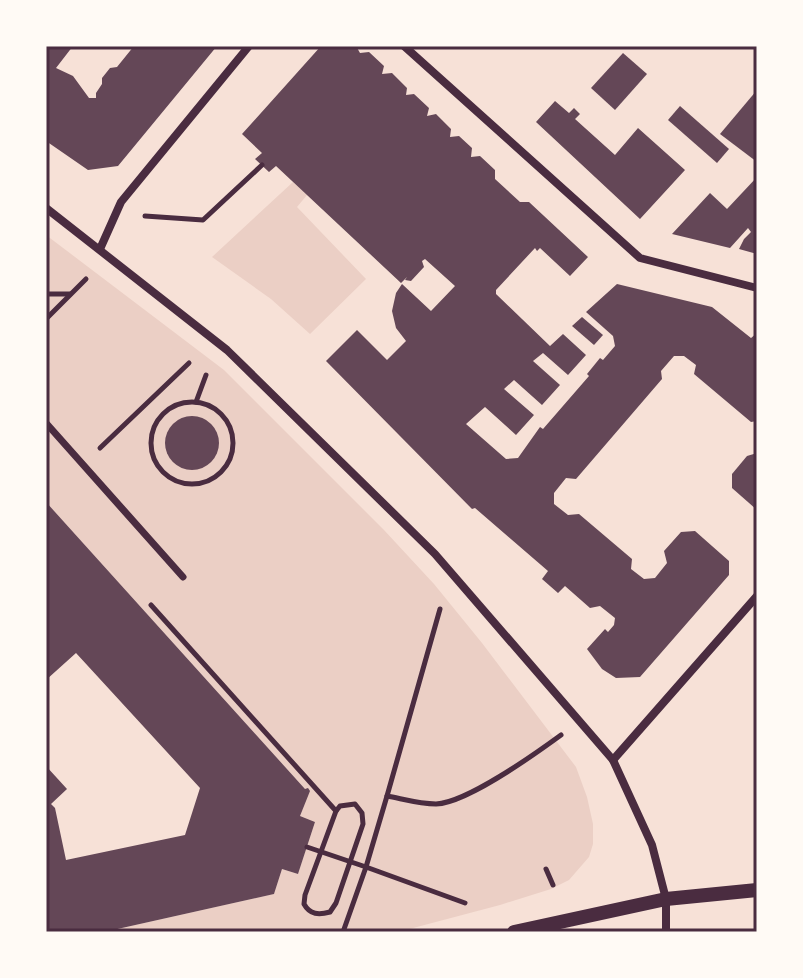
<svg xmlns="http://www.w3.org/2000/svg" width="803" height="978" font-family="'Zilla Slab',serif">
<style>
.green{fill:#ebcfc5}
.building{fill:#644757}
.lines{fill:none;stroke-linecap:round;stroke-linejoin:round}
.path{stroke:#4a2c40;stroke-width:5}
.pedestrian{stroke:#4a2c40;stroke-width:7}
.minor{stroke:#4a2c40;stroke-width:8}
.tertiary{stroke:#4a2c40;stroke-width:14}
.neatline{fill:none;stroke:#4a2c40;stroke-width:3}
</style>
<rect width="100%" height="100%" fill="#f7e1d7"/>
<g class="green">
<path d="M293,182L307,195L297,207L366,279L310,334L271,299L212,257Z"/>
<path d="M46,235L224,370L384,530L434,584L482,643L576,767L587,797L593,824V844L589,857L569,880L551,889L500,905L398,932H104L274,894L282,869L298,874L315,822L300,816L309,791L305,789L46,502Z"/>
</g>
<g class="building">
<path d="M46,46H73L56,68L73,76L89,98H96V93L102,84V78L110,68L117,67L134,46H217L118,166L88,170L46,141Z"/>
<path d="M321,46H356L360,53L369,52L384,66L382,74L392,73L407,88L406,95L414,94L429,108L427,116L436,114L451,129L450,137L459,136L472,148L471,157L480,156L495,170V179L520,202H529L588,257L570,276L540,248L537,251L535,248L496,290V294L550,346L563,334L586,355L568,375L543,353L533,361L560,385L542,405L514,380L504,389L534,415L516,435L485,407L466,424L506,459L518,458L540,427L543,429L589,376L587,374L600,358L603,360L615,346L613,336L586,312L617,284L712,307L751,338L757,333V421L751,422L694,374L696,365L684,356H674L661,371L662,379L576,479L566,478L554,493V504L568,515L579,514L632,559L631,569L644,579L655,578L667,563L664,551L681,532L695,531L729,561V575L640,677L616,678L602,669L587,649L605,629L608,632L614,625L615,618L600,606L590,608L565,586L558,593L542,579L548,571L475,508L472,509L326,361L357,330L387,360L406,341L396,328L392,311L396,293L402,284L431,311L455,286L425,259L422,261L424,267L411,281L405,280L407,277L401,283L276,166L269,172L255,159L262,153L242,134Z"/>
<path d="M623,53L647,74L615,110L591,88Z"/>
<path d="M757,90V162L720,134Z"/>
<path d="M555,101L569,113L574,108L580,114L575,119L615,155L638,128L685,170L640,219L536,122Z"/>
<path d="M680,106L729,149L717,163L668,120Z"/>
<path d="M757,177V254L739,249L744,239L751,232L748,228L730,248L672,234L710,193L727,209Z"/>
<path d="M582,317L603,335L594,345L572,326Z"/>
<circle cx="192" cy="443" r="27"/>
<path d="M757,453V510L732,488V474L747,456Z"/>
<path d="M46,502L305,789L308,788L310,791L300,816L315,822L298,874L282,869L274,894L104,932H46V766L67,789L51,804L55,808L66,860L185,835L200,788L76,653L46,680Z"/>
</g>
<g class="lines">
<g class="path">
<path d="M145,216L203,220L262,165"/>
<path d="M46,294H70"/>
<path d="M46,319L86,279"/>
<circle cx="192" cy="443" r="41"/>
<path d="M196,402L206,375"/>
<path d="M100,448L189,363"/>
<path d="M151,605L336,811"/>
<path d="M387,796L440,609"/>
<path d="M355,804L362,813L363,824L336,903L330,912C319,915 310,915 304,904L305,895L336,811L340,806Z"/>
<path d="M307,847L366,867L387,796C403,799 420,804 436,804C466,803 535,754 561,735"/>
<path d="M546,869L553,885"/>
<path d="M343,932L366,867L465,903"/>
</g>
<path class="pedestrian" d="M46,423L183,577"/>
<g class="minor">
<path d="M404,46L640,258L757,288"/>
<path d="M46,208L227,350L435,554L613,760L652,845L666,899V932"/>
<path d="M100,249L121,202L249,46"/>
<path d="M613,760L757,596"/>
</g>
<path class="tertiary" d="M514,932L666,899L757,890"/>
</g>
<rect width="803" height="978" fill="none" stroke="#fffaf5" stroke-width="96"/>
<rect x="48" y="48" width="707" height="882" class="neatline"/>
</svg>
